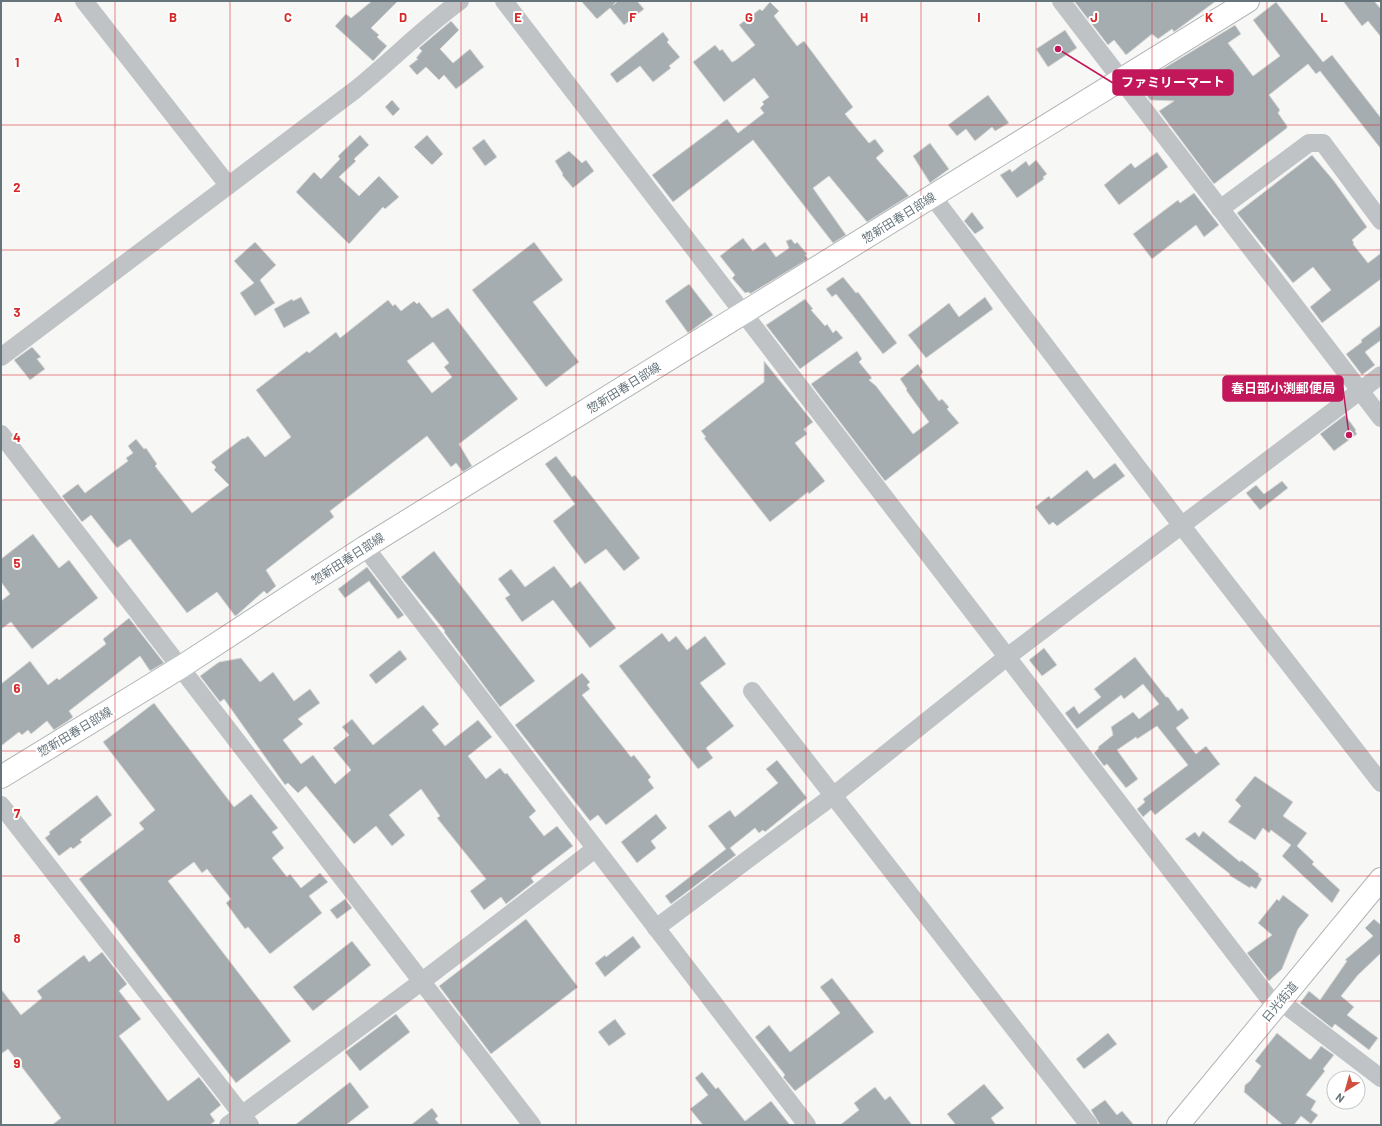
<svg xmlns="http://www.w3.org/2000/svg" width="1382" height="1126" font-family="Barlow,'Noto Sans JP',sans-serif">
<style>
.building{fill:#a5adb1;stroke:#d9d9d7;fill-rule:evenodd}
.lines{fill:none;stroke-linecap:round;stroke-linejoin:round}
.major-casing{stroke:#b1b6b8;stroke-width:24}
.highway-casing{stroke:#b1b5b7;stroke-width:24}
.minor{stroke:#bfc3c6;stroke-width:18}
.major{stroke:#fff;stroke-width:22}
.highway{stroke:#fff;stroke-width:22}
.grid{fill:none;stroke:#d62828;stroke-width:1;stroke-opacity:0.55}
.labels{text-anchor:middle;stroke-width:4;stroke-linejoin:round;paint-order:stroke}
.street-label{font-size:12px;fill:#66757c;stroke:#fff}
.grid-label{font-size:13px;text-anchor:middle;font-weight:bold;fill:#d62828;stroke:#fff;stroke-width:4;stroke-linejoin:round;paint-order:stroke}
.leader{fill:none;stroke:#c2185b;stroke-width:1.5}
.callout-dot{fill:#c2185b;stroke:#fff;stroke-width:1.5}
.callout{fill:#c2185b;stroke:#c2185b;stroke-width:1.5}
.callout-label{font-size:13px;text-anchor:middle;font-weight:bold;fill:#fff}
</style>
<rect width="100%" height="100%" fill="#f7f7f5"/>
<g class="building">
<path d="M372,1H398L371,28L379,35L377,37L387,46L373,61L335,26L346,14L351,18Z"/>
<path d="M581,1H617L613,5L618,1H637L644,9L624,25L610,8L597,19Z"/>
<path d="M1074,1H1216L1174,32L1172,29L1158,39L1152,34L1126,55L1114,40L1108,45Z"/>
<path d="M1343,1H1374L1381,9V37L1368,21L1362,26Z"/>
<path d="M770,2L779,11L774,16L797,46L804,41L853,107L845,114L869,143L875,139L884,151L876,158L909,196L867,222L829,176L813,188L846,235L833,243L753,140L673,202L652,175L727,119L738,133L764,113L760,108L764,104L762,102L769,97L754,78L724,102L693,62L715,45L720,51L722,49L732,62L736,60L755,45L739,25L760,9L762,11Z"/>
<path d="M1276,2L1323,62L1332,55L1381,118V149L1320,71L1316,74L1308,64L1269,95L1280,110L1278,113L1287,126V128L1214,184L1159,111L1174,101L1150,100L1138,84L1235,25L1241,34L1228,43L1253,76L1280,56L1253,20Z"/>
<path d="M451,21L459,30L440,49L453,63L470,49L484,67L456,89L444,75L439,80L426,67L417,75L409,66L418,59L416,58L422,51L419,48Z"/>
<path d="M1065,30L1077,48L1048,67L1036,49Z"/>
<path d="M663,32L669,40L667,42L680,57L669,66L671,68L653,82L640,66L617,83L610,74Z"/>
<path d="M988,95L1009,123L995,131L992,127L975,141L966,129L957,136L948,125Z"/>
<path d="M392,100L400,109L393,116L385,107Z"/>
<path d="M360,135L369,145L354,159L356,161L339,177L359,196L379,176L399,197L385,209L383,207L349,244L296,192L314,172L321,179L340,159L338,156Z"/>
<path d="M427,135L443,154L432,165L414,147Z"/>
<path d="M484,139L497,157L485,166L472,148Z"/>
<path d="M930,143L949,169L930,183L913,156Z"/>
<path d="M569,151L582,163L586,160L594,171L573,188L562,175L563,174L555,161Z"/>
<path d="M1157,152L1168,167L1119,205L1104,185L1131,163L1135,168Z"/>
<path d="M1312,155L1334,181L1367,227L1352,240L1354,243L1353,244L1368,263L1381,253V279L1322,323L1310,307L1331,290L1313,267L1293,283L1237,213Z"/>
<path d="M1036,160L1047,174L1043,177L1044,179L1017,198L1000,175L1010,169L1012,172L1026,161L1029,166Z"/>
<path d="M1194,193L1219,225L1204,237L1196,225L1152,259L1133,234L1178,200L1180,203Z"/>
<path d="M972,212L984,228L975,234L964,221Z"/>
<path d="M743,238L753,251L765,242L776,257L789,248L786,241L791,239L795,244L797,242L807,254L805,255L808,259L750,294L749,292L745,293L732,278L735,275L720,256Z"/>
<path d="M255,242L276,265L260,280L275,303L255,316L240,293L254,283L234,261Z"/>
<path d="M534,242L563,280L533,302L579,362L546,387L472,290Z"/>
<path d="M843,277L856,293L858,292L897,343L883,354L836,294L832,297L826,289Z"/>
<path d="M689,284L713,315L688,333L665,301Z"/>
<path d="M301,297L310,313L284,328L274,309L292,299L293,301Z"/>
<path d="M985,297L993,309L926,358L908,335L949,303L959,317Z"/>
<path d="M805,299L813,309L811,310L825,326L827,324L833,333L836,330L843,338L800,369L766,325Z"/>
<path d="M388,300L393,306L395,304L401,311L414,301L417,304L419,302L432,318L448,308L518,399L459,444L472,466L463,472L456,463L451,467L427,436L330,511L334,517L266,570L276,586L267,594L264,591L237,615L235,616L217,592L187,613L130,539L117,548L91,515L82,522L62,496L78,484L85,493L128,461L126,458L133,453L128,446L136,439L144,449L146,448L157,464L155,466L192,513L229,485L214,470L216,467L211,462L243,438L244,439L248,436L265,457L291,437L256,390L307,351L309,353L336,332L340,338ZM433,342L449,363L444,367L452,377L432,393L407,361Z"/>
<path d="M1381,325V340L1365,352L1375,365L1362,375L1346,354L1362,342L1361,340Z"/>
<path d="M32,347L41,357L37,359L45,369L30,380L14,360Z"/>
<path d="M857,351L862,359L859,362L872,378L869,380L876,386L913,434L929,422L906,390L907,389L900,379L918,364L923,372L920,376L939,401L942,399L949,407L947,409L959,423L885,481L811,384Z"/>
<path d="M764,361L813,422L804,429L807,434L795,443L825,481L809,494L808,492L770,522L704,438L706,437L701,431L764,382Z"/>
<path d="M1345,415L1356,430L1355,431L1357,434L1334,451L1320,434Z"/>
<path d="M556,456L572,477L575,475L640,558L624,571L606,549L585,564L553,521L575,504L545,464Z"/>
<path d="M1115,463L1125,476L1057,526L1053,522L1049,525L1035,507L1049,496L1051,499L1087,470L1094,479Z"/>
<path d="M1282,481L1288,488L1260,510L1246,493L1256,485L1264,494Z"/>
<path d="M33,534L59,568L69,560L98,598L32,649L11,622L1,629V601L10,594L1,582V559Z"/>
<path d="M434,551L535,681L500,707L444,632L445,631L401,577Z"/>
<path d="M554,566L571,588L580,581L616,628L590,648L553,600L522,622L505,598L510,595L498,579L511,569L525,587Z"/>
<path d="M367,567L404,615L398,619L369,581L345,598L338,589Z"/>
<path d="M129,618L164,663L150,671L140,656L69,711L73,717L68,721L54,730L47,721L31,734L28,730L22,735L19,732L1,746V684L30,661L48,685L57,678L59,680L106,644L103,639Z"/>
<path d="M662,633L669,642L676,636L687,650L705,636L726,664L700,683L734,726L706,748L713,758L698,769L619,666Z"/>
<path d="M1044,648L1057,665L1042,676L1029,660Z"/>
<path d="M400,650L407,659L376,684L369,675Z"/>
<path d="M1135,657L1166,697H1168L1178,711L1182,708L1189,718L1176,728L1196,754L1206,746L1220,764L1155,815L1151,810L1143,817L1137,809L1145,802L1143,799L1188,765L1157,726L1137,739L1136,737L1117,750L1138,779L1126,788L1107,764L1104,766L1094,753L1099,748L1098,747L1113,735L1111,727L1133,712L1139,719L1159,704L1143,684L1124,699L1121,695L1077,729L1065,713L1074,706L1079,714L1101,697L1094,689Z"/>
<path d="M241,658L260,682L273,672L294,701L310,689L320,703L298,719L303,724L283,740L301,764L313,755L335,784L351,770L333,748L349,735L342,727L352,719L373,745L423,705L439,724L432,730L445,746L478,720L492,737L468,756L486,779L500,768L505,774L507,773L536,811L529,817L544,836L557,826L573,846L531,878L534,882L506,904L501,897L484,910L470,891L486,879L437,818L440,816L421,789L389,815L405,835L392,846L376,826L354,844L306,786L298,793L288,783L285,785L224,699L220,702L200,676L219,662Z"/>
<path d="M582,673L590,682L587,685L590,689L582,695L631,757L634,755L651,777L648,780L654,788L606,825L598,815L590,821L515,725Z"/>
<path d="M154,703L234,807L251,794L278,828L272,832L284,848L272,858L287,877L290,874L301,888L320,873L328,882L309,896L322,913L270,954L248,927L245,929L226,903L231,899L207,869L202,873L194,862L168,881L291,1041L236,1083L79,879L144,829L139,823L155,810L103,742Z"/>
<path d="M777,760L807,798L765,832L763,830L759,833L755,828L730,848L736,855L671,904L665,896L726,849L708,826L730,810L735,817L778,783L766,769Z"/>
<path d="M1255,776L1293,802L1283,816L1307,833L1297,846L1314,862L1312,864L1340,890L1332,903L1282,856L1291,845L1271,830L1269,833L1263,828L1255,840L1228,822L1241,806L1235,800Z"/>
<path d="M97,795L112,815L80,840L82,842L73,849L71,847L59,856L45,838L50,834L49,832Z"/>
<path d="M656,814L667,828L651,841L656,848L637,863L621,842Z"/>
<path d="M1203,831L1240,862L1241,860L1259,874L1258,876L1262,879L1256,889L1251,886L1250,888L1229,875L1230,874L1185,839L1195,832L1199,837Z"/>
<path d="M1283,895L1309,915L1298,929L1282,969L1269,981L1247,953L1272,935L1258,923L1277,899L1279,901Z"/>
<path d="M345,899L352,908L337,919L330,910Z"/>
<path d="M526,919L578,987L491,1054L439,986Z"/>
<path d="M1374,919L1381,925V953L1358,975L1341,996L1354,1007L1347,1015L1378,1038L1369,1050L1335,1024L1332,1028L1300,1003L1309,991L1320,1000L1347,961L1345,960L1373,936L1365,928Z"/>
<path d="M633,936L641,947L605,977L595,963L605,955L606,957Z"/>
<path d="M352,941L371,965L313,1011L293,987Z"/>
<path d="M102,952L127,984L119,991L141,1019L119,1036L168,1101L199,1077L221,1105L210,1114L215,1121L210,1125H52L61,1118L8,1049L1,1054V989L21,1015L42,998L37,991L84,955L89,962Z"/>
<path d="M832,978L874,1032L795,1091L783,1077L785,1075L755,1037L769,1025L790,1052L840,1013L820,987Z"/>
<path d="M396,1014L410,1032L360,1071L345,1052Z"/>
<path d="M615,1019L626,1034L609,1046L598,1032Z"/>
<path d="M1108,1033L1117,1044L1084,1069L1076,1059Z"/>
<path d="M1277,1033L1309,1059H1311L1321,1046L1334,1055L1323,1069L1325,1071L1306,1095L1316,1101L1311,1110L1318,1115L1311,1124L1301,1116L1294,1125H1283L1244,1092L1245,1085L1250,1081L1261,1066L1255,1061Z"/>
<path d="M702,1072L716,1089L718,1087L745,1121L771,1101L790,1125H703L690,1109L708,1095L695,1078Z"/>
<path d="M350,1082L369,1107L346,1125H295Z"/>
<path d="M984,1084L1004,1108L991,1118L996,1125H956L947,1114Z"/>
<path d="M875,1087L885,1100L890,1096L912,1125H840L859,1110L854,1103Z"/>
<path d="M1105,1100L1117,1115L1122,1111L1134,1125H1100L1091,1110Z"/>
<path d="M432,1108L438,1116L435,1119L440,1125H411Z"/>
</g>
<g class="lines">
<g class="major-casing">
<path id="major" d="M1,777L181,667L365,547L1248,1"/>
</g>
<g class="highway-casing">
<path id="highway" d="M1178,1125L1381,879"/>
</g>
<g class="minor">
<path d="M84,1L228,185"/>
<path d="M504,1L1268,997L1280,1001L1381,1078"/>
<path d="M1061,1L1381,418"/>
<path d="M933,197L1182,526L1381,783"/>
<path d="M1220,209L1309,143H1323L1381,221"/>
<path d="M1,357L355,90C391,61 423,28 460,1"/>
<path d="M1,434L532,1125"/>
<path d="M365,547L807,1125"/>
<path d="M752,691L1089,1125"/>
<path d="M1,805L250,1125"/>
<path d="M656,928L834,795L1007,657L1381,375"/>
<path d="M228,1125L421,982L595,849"/>
</g>
<use href="#major" class="major"/>
<use href="#highway" class="highway"/>
</g>
<path class="grid" d="M115,1V1125M230,1V1125M346,1V1125M461,1V1125M576,1V1125M691,1V1125M806,1V1125M921,1V1125M1036,1V1125M1152,1V1125M1267,1V1125M1,125H1381M1,250H1381M1,375H1381M1,500H1381M1,626H1381M1,751H1381M1,876H1381M1,1001H1381"/>
<g class="labels">
<g class="street-label">
<text transform="translate(899 218) rotate(-32)" y="4">惣新田春日部線</text>
<text transform="translate(624 388) rotate(-32)" y="4">惣新田春日部線</text>
<text transform="translate(348 559) rotate(-33)" y="4">惣新田春日部線</text>
<text transform="translate(75 732) rotate(-31)" y="4">惣新田春日部線</text>
<text transform="translate(1280 1002) rotate(-50)" y="4">日光街道</text>
</g>
</g>
<g class="grid-label">
<text x="58" y="22">A</text>
<text x="173" y="22">B</text>
<text x="288" y="22">C</text>
<text x="403" y="22">D</text>
<text x="518" y="22">E</text>
<text x="633" y="22">F</text>
<text x="749" y="22">G</text>
<text x="864" y="22">H</text>
<text x="979" y="22">I</text>
<text x="1094" y="22">J</text>
<text x="1209" y="22">K</text>
<text x="1324" y="22">L</text>
<text x="17" y="67">1</text>
<text x="17" y="192">2</text>
<text x="17" y="317">3</text>
<text x="17" y="442">4</text>
<text x="17" y="568">5</text>
<text x="17" y="693">6</text>
<text x="17" y="818">7</text>
<text x="17" y="943">8</text>
<text x="17" y="1068">9</text>
</g>
<path class="leader" d="M1058 49L1113 83M1349 435L1343 388"/>
<g class="callout-dot">
<circle cx="1058" cy="49" r="4"/>
<circle cx="1349" cy="435" r="4"/>
</g>
<g class="callout">
<rect x="1113" y="70" width="120" height="25" rx="4"/>
<rect x="1223" y="376" width="120" height="25" rx="4"/>
</g>
<g class="callout-label">
<text x="1173" y="87">ファミリーマート</text>
<text x="1283" y="393">春日部小渕郵便局</text>
</g>
<rect width="1382" height="1126" fill="none" stroke="#66757c" stroke-width="4"/>
<g transform="translate(1346 1090) rotate(217)"><circle r="19" fill="#ffffff" stroke="#c2c8cb"/>
<path d="M0-3L7 15L0 10L-7 15Z" fill="#cf4e3d"/>
<text y="-6" font-size="11" font-weight="bold" text-anchor="middle" fill="#66757c">N</text>
</g>
</svg>
